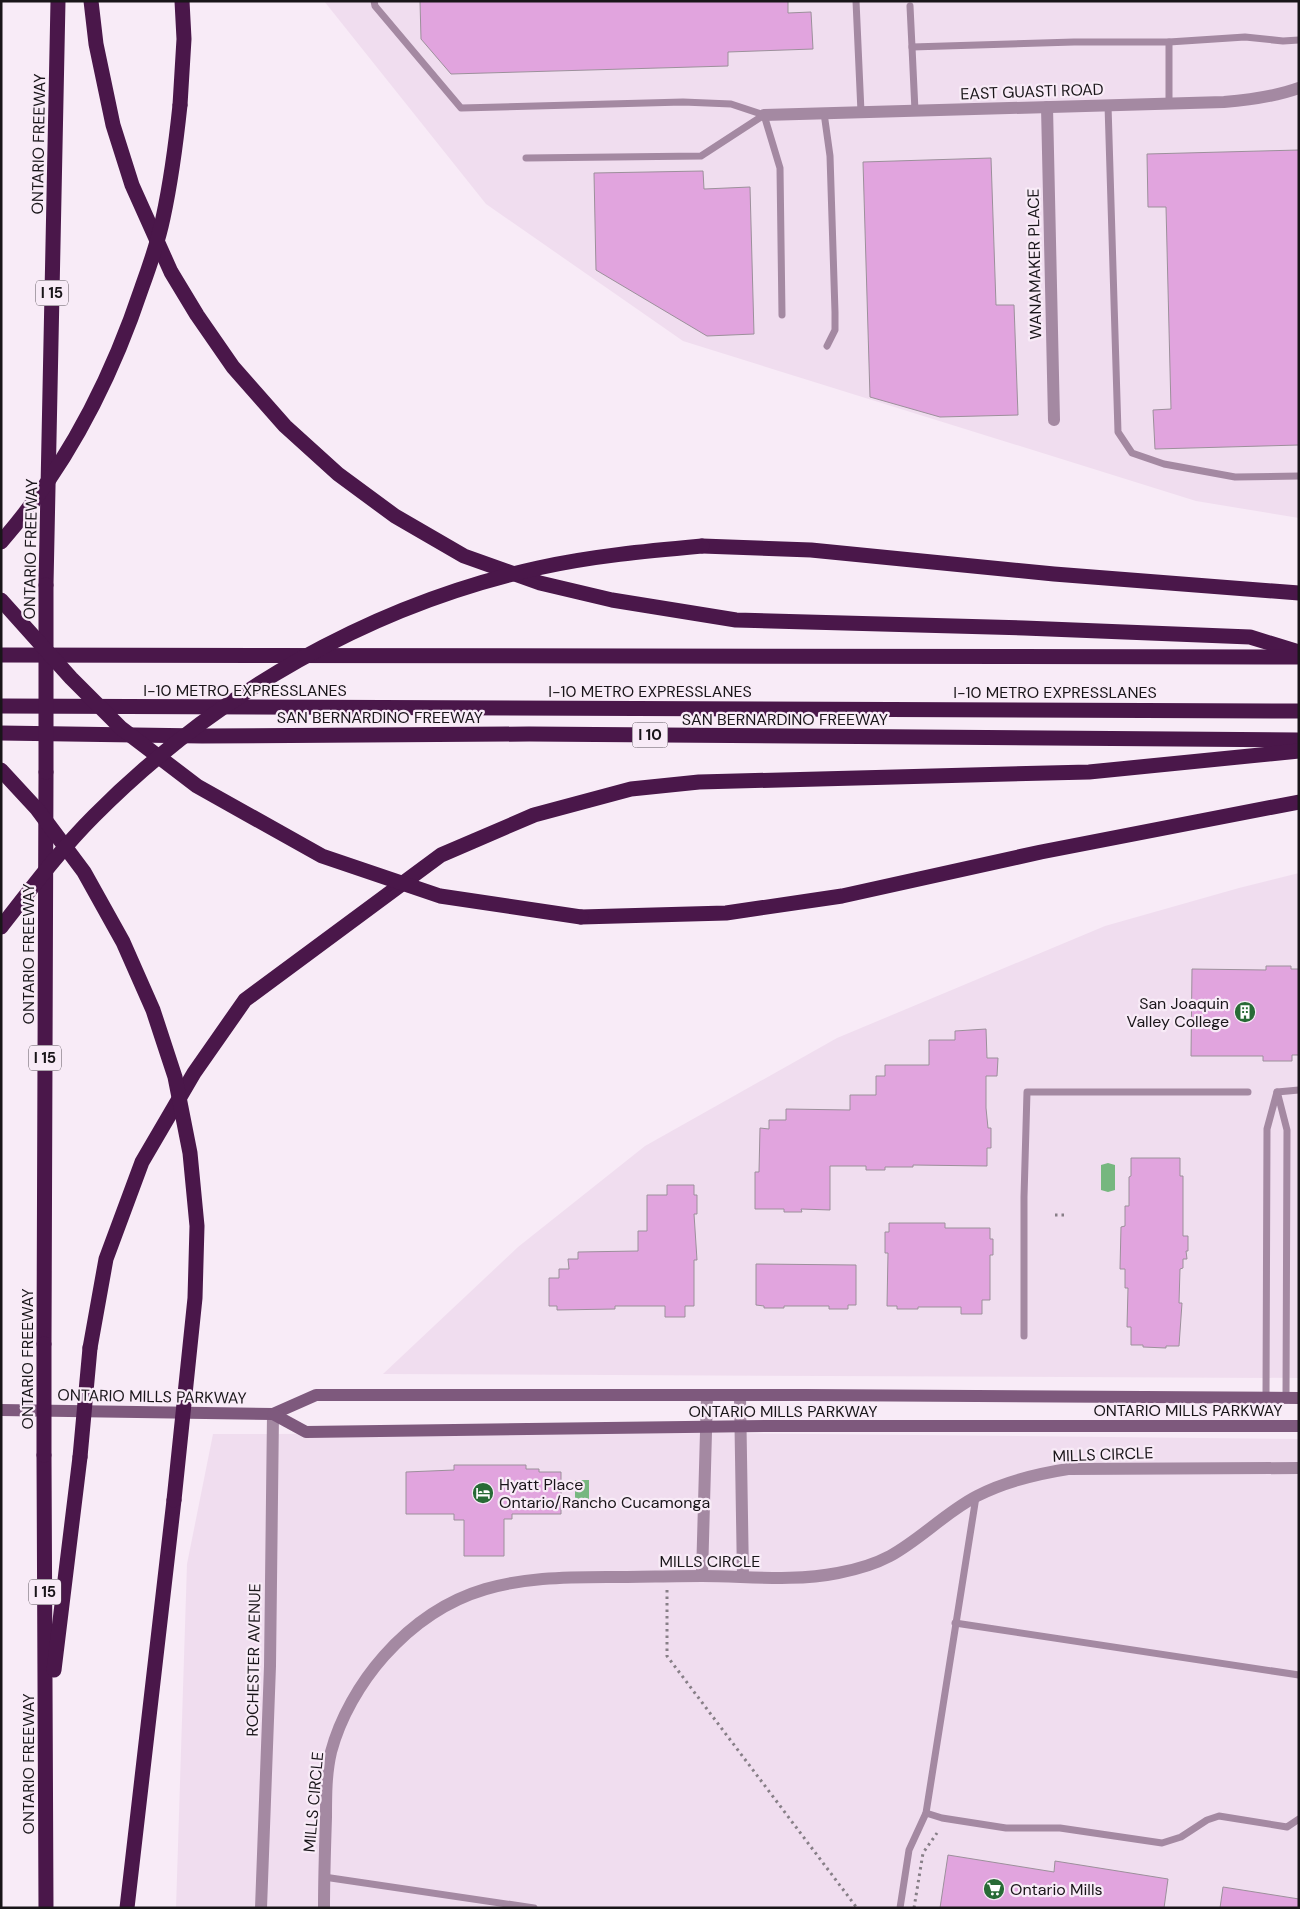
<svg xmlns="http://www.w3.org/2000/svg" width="1300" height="1909" font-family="'DM Sans',sans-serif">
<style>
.built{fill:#f0ddef}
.water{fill:#76b77f}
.building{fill:#e1a4de;stroke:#9c909b}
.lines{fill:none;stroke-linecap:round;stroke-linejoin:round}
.path{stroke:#877f87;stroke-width:3;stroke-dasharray:2.5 4;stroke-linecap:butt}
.service{stroke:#a489a2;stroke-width:7}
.minor{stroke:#a489a2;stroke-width:12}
.tertiary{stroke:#a489a2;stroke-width:12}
.secondary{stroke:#7e597d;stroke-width:12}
.motorway{stroke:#4a174a;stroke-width:15}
.motorway-bridge{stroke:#4a174a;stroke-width:15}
.labels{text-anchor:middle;stroke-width:4.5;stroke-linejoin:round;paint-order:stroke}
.shield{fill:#f8ebf7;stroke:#5c555c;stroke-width:1}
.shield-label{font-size:15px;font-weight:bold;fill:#191519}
.street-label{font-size:16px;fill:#191519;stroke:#f8ebf7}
.poi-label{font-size:16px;fill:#191519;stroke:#f8ebf7;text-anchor:start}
</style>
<rect width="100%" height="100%" fill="#f8ebf7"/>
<g class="built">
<path d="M324,1H1299V518L1196,501L683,341L486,204Z"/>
<path d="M1299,873V1378L383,1374L518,1247L645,1146L837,1038L1105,926L1239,888Z"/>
<path d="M722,1433L1299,1439V1908H176L187,1564L213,1434Z"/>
</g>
<g class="water">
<path d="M1108,1163L1115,1165V1190L1108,1192L1101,1190V1165Z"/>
<rect x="575" y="1480" width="14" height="29"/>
</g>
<g class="building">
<path d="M420,1H788V13L811,12L813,49L728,52V66L451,74L421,39Z"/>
<path d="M1299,150V445L1155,449L1153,410L1171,409L1166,207H1148L1147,154Z"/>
<path d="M991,158L996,305H1014L1018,415L940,417L870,397L863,162Z"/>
<path d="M703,171L704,189L750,187L754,334L707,336L596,270L594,173Z"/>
<path d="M1266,966H1291V969H1299V1055H1292V1061H1263V1056H1191L1192,969L1266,970Z"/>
<path d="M986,1029L987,1058H998L997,1076H986V1108L988,1128H991V1148H987V1166L913,1165V1167H885V1170H866V1166H830V1210L801,1209L802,1212H784V1209H755V1172H759L760,1128L769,1129V1120H786V1109L850,1110V1095H876V1076H885V1065H929V1040H955V1031Z"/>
<path d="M1131,1158H1180V1176H1183V1236H1188V1251H1186L1187,1259H1183V1268L1180,1269L1179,1303H1182L1179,1346H1166V1348L1143,1347V1345H1131V1327H1127L1128,1288H1125V1269H1120L1121,1227L1125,1226V1206H1129V1177L1131,1176Z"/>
<path d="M667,1185H694V1195H697V1214H694L697,1260H694V1306H685V1317H665V1306H615V1309L557,1310V1306H549V1278H559V1269H569L568,1259H578V1252L638,1251V1231H647V1195H667Z"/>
<path d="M889,1223H945V1228H990V1239H993V1255H990V1300H982V1314H961V1307H918V1309H897V1306H887L888,1253H885V1232H889Z"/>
<path d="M756,1264L856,1265V1305H848V1309H829V1306H784V1308H764V1306L756,1305Z"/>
<path d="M454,1465H526V1469H539V1472H561V1514H512V1519H504V1556H464V1520H454V1514H406V1472L454,1470Z"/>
<path d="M948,1855L1054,1872L1055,1861L1168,1879L1164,1908H940Z"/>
<path d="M1223,1887L1299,1899V1908H1220Z"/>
</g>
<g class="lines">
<g class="path">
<path d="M1055,1215H1066"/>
<path d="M667,1590V1656L857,1908"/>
<path d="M914,1908L923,1853L937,1833"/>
</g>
<g class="service">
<path d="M374,1L375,6L461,108L683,102L731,104L764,115"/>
<path d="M856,1L861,112"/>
<path d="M910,6L912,47L1074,42H1169L1245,37L1283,41L1299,40"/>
<path d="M1169,42V104"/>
<path d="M912,47L915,111"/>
<path d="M1108,105L1118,432L1132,453L1164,464L1235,477L1299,476"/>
<path d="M824,113L830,156L835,312V330L827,346"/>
<path d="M764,115L780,168L782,315"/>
<path d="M526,158L701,156L764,115"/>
<path d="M1277,1092L1299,1090"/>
<path d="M1278,1095L1287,1130L1286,1398"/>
<path d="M1024,1336V1197L1027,1092H1248"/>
<path d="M1266,1398L1267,1129L1277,1092"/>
<path d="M955,1623L1299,1675"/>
<path d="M926,1813L942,1818L1006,1828H1060L1162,1843L1181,1837L1207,1820L1219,1816L1287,1827L1299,1819"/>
<path d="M324,1877L534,1908"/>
<path d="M900,1908L909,1850L926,1813L976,1497"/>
</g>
<g class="minor">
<path d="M1047,107L1054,420"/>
<path d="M740,1396L743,1577"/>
<path d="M702,1576L707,1396"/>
<path d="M261,1908L270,1666L273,1414"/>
<path d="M324,1908C324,1878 325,1847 326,1817C326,1796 326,1773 331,1752C340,1718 360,1683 384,1656C449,1583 515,1577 607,1577C639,1577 671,1576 702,1576C747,1576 793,1582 838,1573C854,1570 875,1564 890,1556C921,1539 946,1512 977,1496C1006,1481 1036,1474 1068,1469L1299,1468"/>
</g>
<path class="tertiary" d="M764,115L1224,102C1249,100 1274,97 1299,88"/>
<g class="secondary">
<path d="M1,1410L273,1414L316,1395H806L1299,1398"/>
<path d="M273,1414L306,1432L767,1426H1299"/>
</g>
<g class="motorway">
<path d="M91,1L96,44L113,125L132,185L171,272L197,315L233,367L285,426L338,474L395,516L464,556L540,583L612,600L736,620L1024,628L1250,637L1299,652"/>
<path d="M180,105L184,39L182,1"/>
<path d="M702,546L811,550L1054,574L1299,593"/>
<path d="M46,585L58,1"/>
<path d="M1,655L1299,657"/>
<path d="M1,706L1299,711"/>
<path d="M1,733L202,736L529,734L1299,740"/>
<path d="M581,917L726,913L842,896L1041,852L1299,802"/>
<path d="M44,1344L46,772"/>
<path d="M90,1348L106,1259L142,1162L194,1073L245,1000L441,855L534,815L631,789L699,782L1089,772L1299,751"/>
<path d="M44,1455L46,1908"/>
<path d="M54,1670L80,1457"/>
<path d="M127,1908L174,1500"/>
</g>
<g class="motorway-bridge">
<path d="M1,542C66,468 111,380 142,287C150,265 158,242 163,218C171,181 176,143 180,105"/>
<path d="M46,585V772"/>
<path d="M1,600L71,678L121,728L197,786L322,856L440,896L581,917"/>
<path d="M1,770L37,809L84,872L123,942L153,1010L175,1077L190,1153L197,1226L195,1298L174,1500"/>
<path d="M1,927C31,889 60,850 94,816C215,694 371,605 538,568C592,556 647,551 702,546"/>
<path d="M44,1344V1455"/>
<path d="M80,1457L90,1348"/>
</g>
</g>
<defs>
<g id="building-disc" transform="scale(1.125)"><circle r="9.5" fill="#286b36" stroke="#f8ebf7"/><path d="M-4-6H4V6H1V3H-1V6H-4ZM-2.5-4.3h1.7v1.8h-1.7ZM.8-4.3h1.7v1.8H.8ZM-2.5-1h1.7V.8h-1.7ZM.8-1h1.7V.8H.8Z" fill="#fff"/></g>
<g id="hotel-disc" transform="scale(1.125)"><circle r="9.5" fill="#286b36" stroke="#f8ebf7"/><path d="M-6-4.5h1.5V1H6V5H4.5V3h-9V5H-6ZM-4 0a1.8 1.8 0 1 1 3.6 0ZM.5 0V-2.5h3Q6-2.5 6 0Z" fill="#fff"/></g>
<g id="supermarket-disc" transform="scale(1.125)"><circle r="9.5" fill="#286b36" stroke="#f8ebf7"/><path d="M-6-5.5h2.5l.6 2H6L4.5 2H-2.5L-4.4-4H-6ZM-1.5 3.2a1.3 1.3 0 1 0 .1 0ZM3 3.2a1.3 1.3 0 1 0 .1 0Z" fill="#fff"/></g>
</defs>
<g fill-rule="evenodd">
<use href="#building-disc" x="1245" y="1012"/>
<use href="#hotel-disc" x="483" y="1493"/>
<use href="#supermarket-disc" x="994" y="1889"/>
</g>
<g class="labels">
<g class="shield">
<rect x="36" y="280.5" width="32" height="25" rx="4"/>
<rect x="632.5" y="722.5" width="35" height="25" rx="4"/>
<rect x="29" y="1045.5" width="32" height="25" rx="4"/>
<rect x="29" y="1579.5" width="32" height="25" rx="4"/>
</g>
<g class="shield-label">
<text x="52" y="298">I 15</text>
<text x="650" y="740">I 10</text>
<text x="45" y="1063">I 15</text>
<text x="45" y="1597">I 15</text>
</g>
<g class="street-label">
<text transform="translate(1032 91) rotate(-2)" y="6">EAST GUASTI ROAD</text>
<text transform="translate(38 144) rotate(-89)" y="6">ONTARIO FREEWAY</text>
<text transform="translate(1034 264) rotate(-91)" y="6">WANAMAKER PLACE</text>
<text transform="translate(30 549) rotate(-89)" y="6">ONTARIO FREEWAY</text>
<text x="245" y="696">I-10 METRO EXPRESSLANES</text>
<text x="650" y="697">I-10 METRO EXPRESSLANES</text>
<text x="1055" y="698">I-10 METRO EXPRESSLANES</text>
<text x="380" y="723">SAN BERNARDINO FREEWAY</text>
<text x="785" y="725">SAN BERNARDINO FREEWAY</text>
<text transform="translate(28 954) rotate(-90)" y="6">ONTARIO FREEWAY</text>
<text transform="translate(27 1359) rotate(-90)" y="6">ONTARIO FREEWAY</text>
<text transform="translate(152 1396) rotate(1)" y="6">ONTARIO MILLS PARKWAY</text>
<text x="1188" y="1416">ONTARIO MILLS PARKWAY</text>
<text x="783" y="1417">ONTARIO MILLS PARKWAY</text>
<text transform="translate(1103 1454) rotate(-2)" y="6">MILLS CIRCLE</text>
<text x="710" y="1567">MILLS CIRCLE</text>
<text transform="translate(253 1660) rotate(-89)" y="6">ROCHESTER AVENUE</text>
<text transform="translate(28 1764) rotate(-90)" y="6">ONTARIO FREEWAY</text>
<text transform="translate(313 1802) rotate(-85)" y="6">MILLS CIRCLE</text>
</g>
<g class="poi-label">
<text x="1229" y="1009" text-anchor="end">San Joaquin<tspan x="1229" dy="18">Valley College</tspan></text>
<text x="499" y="1490">Hyatt Place<tspan x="499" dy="18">Ontario/Rancho Cucamonga</tspan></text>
<text x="1010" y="1895">Ontario Mills</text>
</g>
</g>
<rect width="1300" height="1909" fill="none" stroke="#191519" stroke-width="5"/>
</svg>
